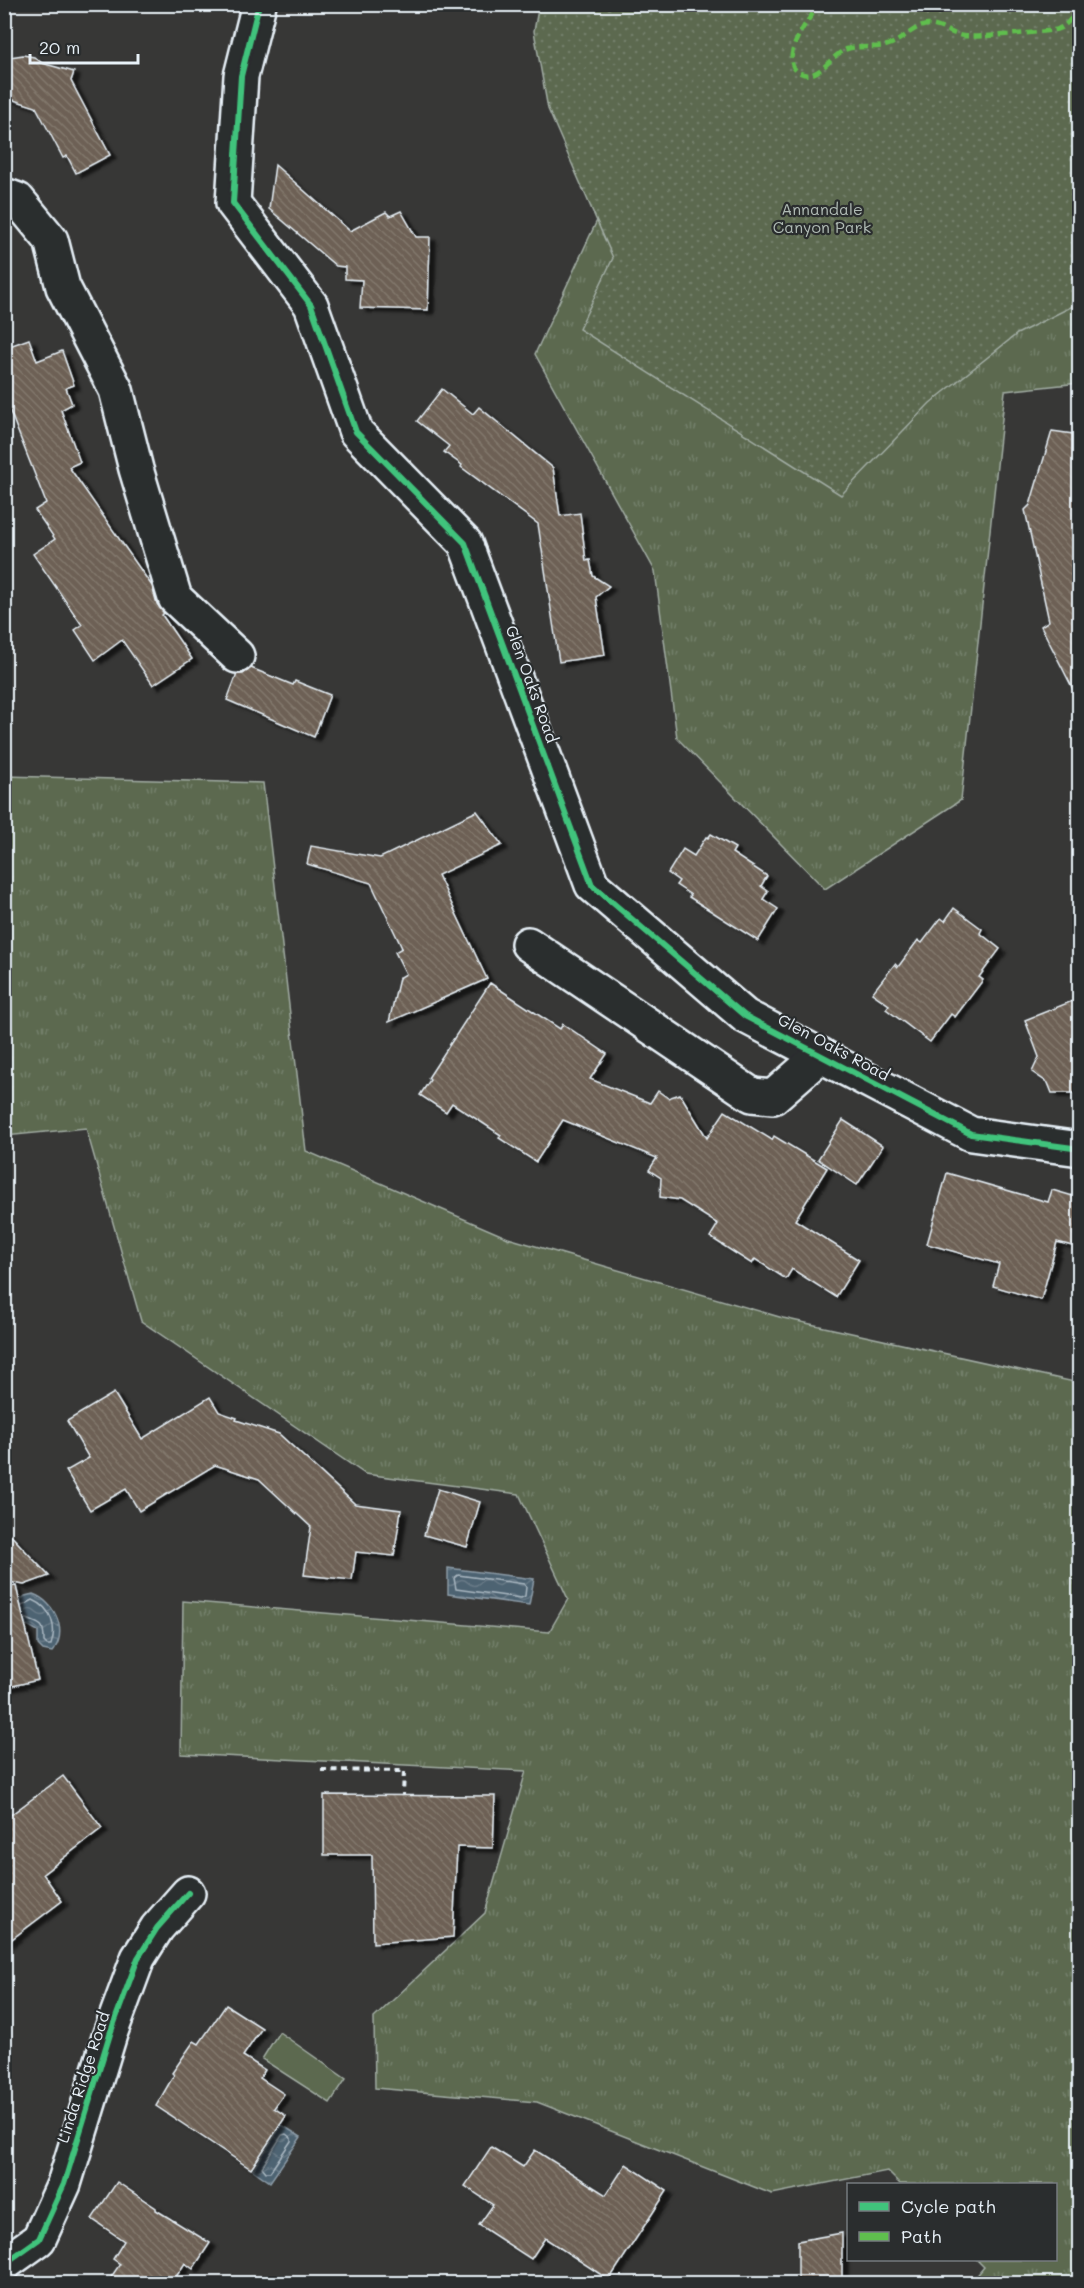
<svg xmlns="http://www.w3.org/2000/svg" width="1084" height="2288" font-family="Mali,sans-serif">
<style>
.grass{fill:url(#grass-tufts);stroke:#a2ada4;stroke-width:1.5}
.park{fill:url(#park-dots);stroke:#a2ada4;stroke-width:1.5}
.pitch{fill:#5c6950;stroke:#a2ada4;stroke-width:1.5}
.water{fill:url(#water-waves);stroke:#8c9ca8;stroke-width:1.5}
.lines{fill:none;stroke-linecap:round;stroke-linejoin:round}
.shore{stroke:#aab8c2;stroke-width:1.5}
.building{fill:url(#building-back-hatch);stroke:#e8f1f8;stroke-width:1.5;filter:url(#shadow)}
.minor-casing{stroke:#e8f1f8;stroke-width:38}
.path{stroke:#e8f1f8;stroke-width:4;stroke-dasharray:6 4.5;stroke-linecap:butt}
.minor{stroke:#2a2d2e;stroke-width:33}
.quiet{stroke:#5fbe4e;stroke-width:4.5;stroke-dasharray:9 4.5;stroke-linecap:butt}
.cycleway-casing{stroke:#2a2d2e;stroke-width:10}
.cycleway{stroke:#40c37c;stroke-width:6}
.labels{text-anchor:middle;stroke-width:4.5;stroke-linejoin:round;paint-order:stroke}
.park-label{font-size:16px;fill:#b0bbb5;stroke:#2a2d2e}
.street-label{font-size:16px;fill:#e8f1f8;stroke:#2a2d2e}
</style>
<defs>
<pattern id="grass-tufts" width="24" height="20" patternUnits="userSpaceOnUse" patternTransform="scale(1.5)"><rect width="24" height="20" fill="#5c6950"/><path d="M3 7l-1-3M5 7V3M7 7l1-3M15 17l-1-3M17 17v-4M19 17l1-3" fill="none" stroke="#737f6a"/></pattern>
<pattern id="park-dots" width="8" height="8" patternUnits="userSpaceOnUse" patternTransform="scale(1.5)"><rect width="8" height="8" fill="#5c6950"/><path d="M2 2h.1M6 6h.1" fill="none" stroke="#737f6a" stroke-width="1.8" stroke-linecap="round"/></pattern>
<pattern id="water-waves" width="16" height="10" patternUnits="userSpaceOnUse" patternTransform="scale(1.5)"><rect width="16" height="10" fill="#4e6372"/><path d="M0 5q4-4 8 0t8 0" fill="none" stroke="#687a87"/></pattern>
<pattern id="building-back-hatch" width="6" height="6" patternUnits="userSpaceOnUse" patternTransform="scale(1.5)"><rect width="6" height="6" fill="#6d6154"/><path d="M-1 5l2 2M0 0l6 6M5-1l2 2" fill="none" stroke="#82786d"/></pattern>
<filter id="shadow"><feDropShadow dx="6" dy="4" stdDeviation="1.5" flood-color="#0009"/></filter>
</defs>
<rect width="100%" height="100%" fill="#373736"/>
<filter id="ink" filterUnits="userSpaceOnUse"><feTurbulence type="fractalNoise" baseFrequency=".0167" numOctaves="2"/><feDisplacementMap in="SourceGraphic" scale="12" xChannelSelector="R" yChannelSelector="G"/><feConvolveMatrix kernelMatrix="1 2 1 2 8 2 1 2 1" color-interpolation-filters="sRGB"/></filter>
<g filter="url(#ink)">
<g class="grass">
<path d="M538,5H1079V383L1005,391L961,800L825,889L677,738L655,571L535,354L646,115Z"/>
<path d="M5,776L263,783L306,1151L508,1238L783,1318L1079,1383V2283H971L984,2267L977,2260H1056V2184H900L887,2171L772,2194L537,2102L375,2088L374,2018L485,1913L526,1771L181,1754L183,1601L549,1632L568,1599L519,1494L365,1474L141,1321L86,1128L5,1136Z"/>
</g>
<path class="park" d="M539,4L1079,5V30L1073,35L1080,55L1079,303L1017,334L930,403L841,495L579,329L613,258L548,109L534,31Z"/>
<path class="pitch" d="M279,2032L346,2079L330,2103L262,2059Z"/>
<g class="water">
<path d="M448,1568L534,1579L529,1605L448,1594Z"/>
<path d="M33,1594C56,1602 69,1634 52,1652L43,1650L38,1645V1631L21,1622L17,1602L25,1596Z"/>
<path d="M282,2125L301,2137L270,2182L253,2170Z"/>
</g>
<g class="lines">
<g class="shore">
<path d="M458,1575L524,1584L526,1587L525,1596L521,1598L456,1589L454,1578Z"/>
<path d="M22,1606L33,1600C52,1608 57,1628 51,1645H47L44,1642C44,1621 41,1626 25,1618"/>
<path d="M286,2134L291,2138V2141L270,2172H266L262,2167L282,2135Z"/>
</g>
</g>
<g class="building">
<path d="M23,55L34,57L42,63L74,72L71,81L110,155L76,173L67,156L63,158L36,107L4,97V58Z"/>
<path d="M275,165L350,231L386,212L390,216L401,211L416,237H430L428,310L360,308L362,280L345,279V267L336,266L269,209Z"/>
<path d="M29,339L37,361L62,351L74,385L66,388L72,404L61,410L80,462L69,467L152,586L157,604L164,613L162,615L192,659L153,685L122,640L95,660L75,630L82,625L33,554L55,539L35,510L46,503L4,396V348Z"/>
<path d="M442,389L473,414L479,407L553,468L560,516L580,513L586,561L590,560L593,576L609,586L596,597L605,655L559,662L538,524L461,467L462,465L444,452L449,446L417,421Z"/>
<path d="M1052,431L1080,435V703L1041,626L1049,621L1025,510L1030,505Z"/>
<path d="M251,668L293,685L295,681L330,695L314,737L227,700L237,674H243Z"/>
<path d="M477,811L502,845L438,875L487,979L389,1022L399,978L406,974L395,952L402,948L371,883L307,864L311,846L380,858Z"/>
<path d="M711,834L735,848L732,853L767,876L761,886L768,891L763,899L778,909L758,941L689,897L691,895L676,885L679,881L668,873L683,849L694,856L706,837L708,838Z"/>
<path d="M954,908L982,929L980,933L1000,949L979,977L983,980L955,1017L951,1014L930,1042L886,1009L889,1005L872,993L895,964L898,967L918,940L922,943L941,918L945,921Z"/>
<path d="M490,983L560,1029L563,1024L607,1054L590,1079L650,1103L658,1091L668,1098L680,1094L707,1138L725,1111L772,1140L774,1136L827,1168L795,1220L859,1260L836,1297L792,1269L786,1279L755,1259L752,1264L710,1237L718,1224L680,1200L660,1197L661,1178L649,1170L657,1158L563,1120L536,1162L499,1138L501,1135L452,1103L446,1112L420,1095L430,1080L428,1078Z"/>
<path d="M1080,998V1093H1052L1048,1083L1032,1072L1039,1057L1025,1020Z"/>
<path d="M843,1120L883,1146L857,1185L818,1159Z"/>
<path d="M947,1173L1048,1202L1052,1190L1080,1198V1248L1057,1242L1041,1300L993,1286L999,1264L927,1244Z"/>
<path d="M114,1393L142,1439L210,1397L219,1412L237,1418L236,1420L279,1434L355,1504L401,1510L394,1556L356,1552L352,1580L304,1575L311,1527L259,1479L215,1465L139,1511L126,1489L90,1510L66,1471L89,1458L67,1421Z"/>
<path d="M438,1489L480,1502L467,1547L424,1535Z"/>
<path d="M4,1528L49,1576L24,1585L4,1581Z"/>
<path d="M16,1586L38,1680L4,1688V1587Z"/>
<path d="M63,1776L102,1828L43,1874L62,1901L4,1945V1820Z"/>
<path d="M324,1795L495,1796L493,1848L457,1847L453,1937L373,1943L372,1855H324Z"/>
<path d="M226,2005L262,2028L243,2056L265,2070L260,2078L284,2094L274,2108L286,2116L251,2169L156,2106L174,2075L172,2073L194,2041L199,2044Z"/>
<path d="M491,2147L523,2167L535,2150L606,2195L626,2164L667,2191L609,2280L545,2238L531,2259L479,2225L493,2205L465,2186Z"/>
<path d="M117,2182L156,2208V2210L210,2243L193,2269L185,2263L172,2283H107L120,2264L113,2259L124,2241L92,2219Z"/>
<path d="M842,2233V2283H798V2241Z"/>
</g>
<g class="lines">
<g class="minor-casing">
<g id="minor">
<path d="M259,4L241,76L233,203L311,305L356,432L465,543L592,885L745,1016L971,1134L1080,1149"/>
<path d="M4,195L18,200L51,240L63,287L116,390L136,469L175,598L237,656"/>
<path d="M528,944L752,1095L773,1097L821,1055"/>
<path d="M4,2264L39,2239L64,2184L110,2034L138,1958L157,1928L188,1893"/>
</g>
</g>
<path class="path" d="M321,1770L404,1771L403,1795"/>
<use href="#minor" class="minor"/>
<path class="quiet" d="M822,4C810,14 779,58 797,71C818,85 829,55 847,49C860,45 874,49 888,45C902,41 913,26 928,25C940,25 951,34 963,36C973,38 1052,32 1058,29C1069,24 1075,15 1077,4"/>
<g class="cycleway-casing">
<g id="cycleway">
<path d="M259,4L241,76L233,203L311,305L356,432L465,543L592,885L745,1016L971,1134L1080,1149"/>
<path d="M4,2264L39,2239L64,2184L110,2034L138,1958L157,1928L188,1893"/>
</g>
</g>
<use href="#cycleway" class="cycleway"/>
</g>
</g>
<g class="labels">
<g class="park-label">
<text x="822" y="215">Annandale<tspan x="822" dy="18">Canyon Park</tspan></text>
</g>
<g class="street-label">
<text transform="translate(532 684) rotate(70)" y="6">Glen Oaks Road</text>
<text transform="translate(834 1047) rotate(28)" y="6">Glen Oaks Road</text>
<text transform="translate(83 2077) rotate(-72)" y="6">Linda Ridge Road</text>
</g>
</g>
<rect width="1084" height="2288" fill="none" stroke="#2a2d2e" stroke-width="24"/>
<rect x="12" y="12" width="1060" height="2264" fill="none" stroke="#e8f1f8" stroke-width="2" filter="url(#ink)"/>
<rect x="847" y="2183" width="210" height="78" fill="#2a2d2e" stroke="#767b7f" stroke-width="1.5"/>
<rect x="859" y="2202" width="30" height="9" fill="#40c37c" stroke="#767b7f" stroke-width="1.5"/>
<text x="901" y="2213" font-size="18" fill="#e8f1f8">Cycle path</text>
<rect x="859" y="2232" width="30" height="9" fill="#5fbe4e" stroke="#767b7f" stroke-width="1.5"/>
<text x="901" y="2243" font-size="18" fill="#e8f1f8">Path</text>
<path d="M30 54v9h108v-9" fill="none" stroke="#e8f1f8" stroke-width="3"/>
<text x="39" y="54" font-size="18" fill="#e8f1f8" stroke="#2a2d2e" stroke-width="4.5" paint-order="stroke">20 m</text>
</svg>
